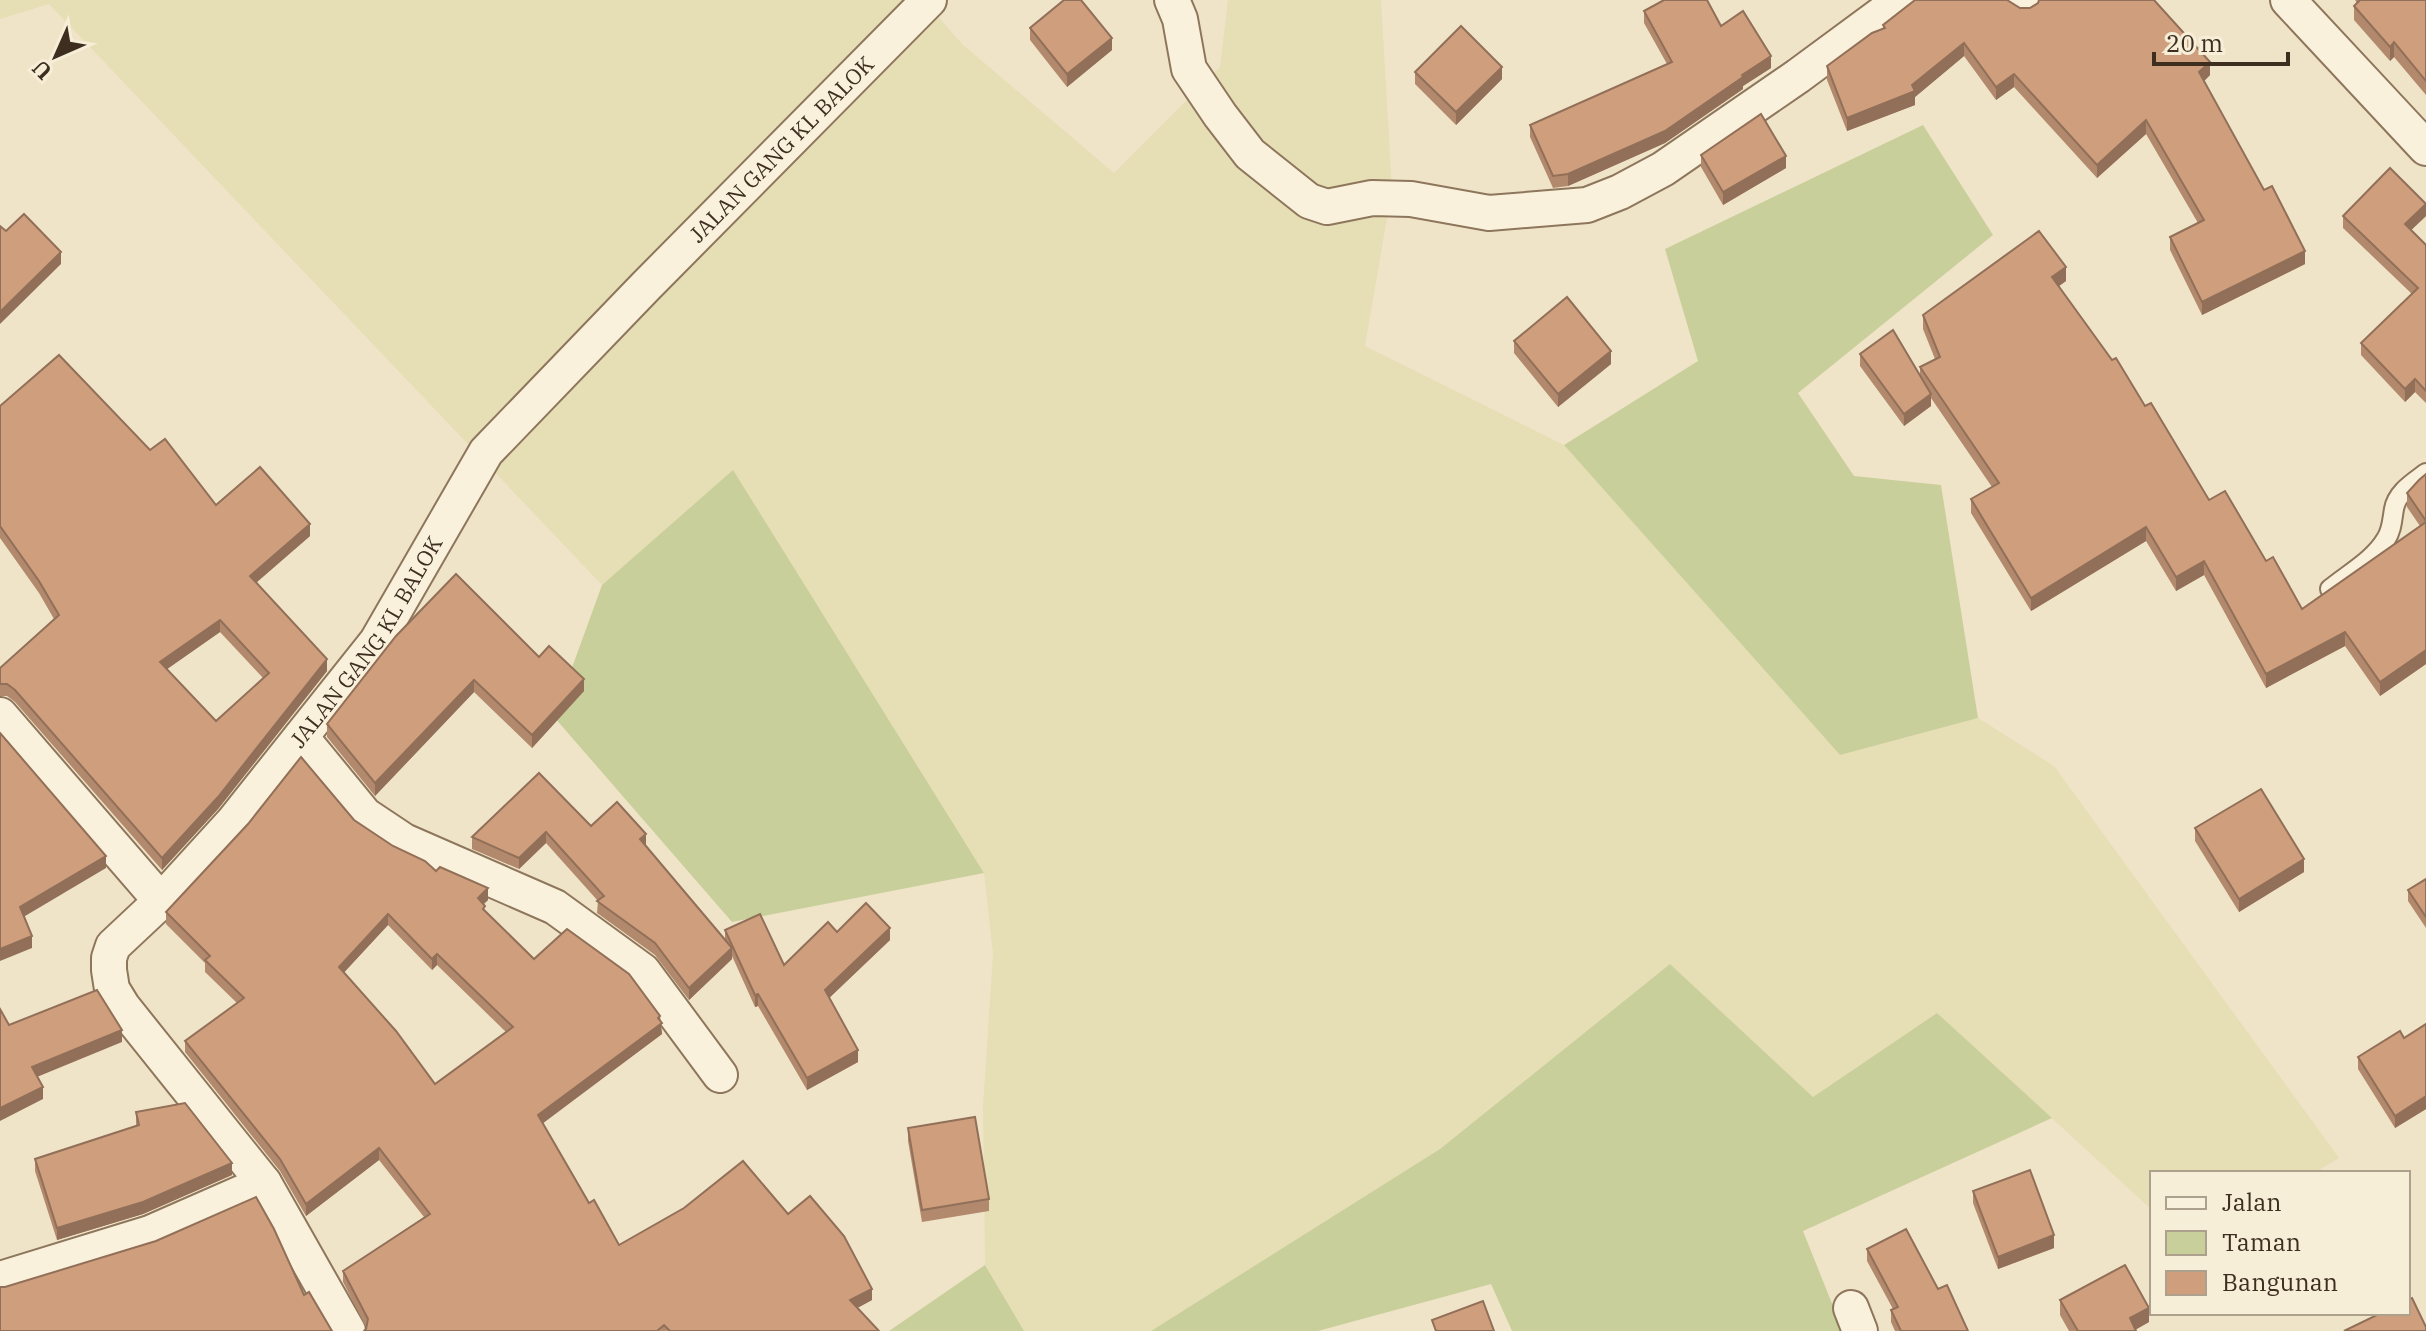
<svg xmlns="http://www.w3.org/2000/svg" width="2426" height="1331" font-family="'IBM Plex Serif',serif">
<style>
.farmland{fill:#e6deb5}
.green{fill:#c9cf9b}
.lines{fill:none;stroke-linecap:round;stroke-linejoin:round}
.lane-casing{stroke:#8d765c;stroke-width:22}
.street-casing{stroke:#8d765c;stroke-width:38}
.lane{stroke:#faf1dc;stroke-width:18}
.street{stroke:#faf1dc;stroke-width:34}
.wall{fill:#b2896c;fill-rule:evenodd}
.shaded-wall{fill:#916f58}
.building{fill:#cf9f7d;stroke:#916f58;stroke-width:2;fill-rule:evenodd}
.labels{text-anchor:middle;stroke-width:7;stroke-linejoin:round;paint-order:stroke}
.street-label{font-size:22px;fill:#3d2e20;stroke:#f7eed8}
</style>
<rect width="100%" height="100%" fill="#f0e4c8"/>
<path class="farmland" d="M0,0H924L962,44L1114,173L1220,67L1228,0H1381L1392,189L1365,346L1564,445L1840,755L1978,718L2054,766L2339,1158L2314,1173H2152V1210L1937,1013L1813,1097L1670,964L1440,1149L1151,1331H1024L985,1265L983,1105L993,954L984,873L733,471L602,585L49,4L0,19Z"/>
<g class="green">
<path d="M1923,125L1993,235L1798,393L1854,476L1941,485L1978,718L1840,755L1564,445L1698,361L1665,249Z"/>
<path d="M733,470L984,873L732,922L554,717L602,585Z"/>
<path d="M1670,964L1813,1097L1937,1013L2052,1118L1803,1231L1843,1331H1512L1491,1284L1318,1331H1151L1440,1149Z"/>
<path d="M985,1265L1024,1331H889Z"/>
</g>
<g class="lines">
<g class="lane-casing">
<path id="lane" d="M2330,589C2348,574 2374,560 2386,539C2392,530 2392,520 2394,509C2397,492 2413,483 2426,473"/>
</g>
<g class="street-casing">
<g id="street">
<path d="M1172,0L1180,19L1189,69L1220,115L1250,154L1309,201L1327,207L1372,198L1411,199L1489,213L1587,205L1620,192L1663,169L1798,76L1901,0"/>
<path d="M2022,0L2024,2"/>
<path d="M2288,0L2426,148"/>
<path d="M0,715L161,901"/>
<path d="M301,737L365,815L404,841L555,907L643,971L720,1075"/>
<path d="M0,1279L150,1233L264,1183"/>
<path d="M1851,1308L1860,1331"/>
<path id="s1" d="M348,1331L264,1183L123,1007L112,989L109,970V958L113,946L161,901L233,822L377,641L486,452L645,287L929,0"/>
</g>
</g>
<use href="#lane" class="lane"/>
<use href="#street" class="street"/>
</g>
<g class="wall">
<path d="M2355,0H2426V95L2394,57L2390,61L2354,20V6L2357,3Z"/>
<path d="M1913,3L2020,8L2210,75L2204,81L2305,264L2202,315L2170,250V237L2198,223L2146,134L2097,178L2014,87L1996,100L1964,56L1915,97V105L1847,131L1827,80V66L1883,29V25Z"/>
<path d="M1644,11L1721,26L1771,68L1743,86V89L1665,143L1568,186L1553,188L1530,137V125L1667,64L1644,23Z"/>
<path d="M1030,28L1112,50L1067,87L1030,40Z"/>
<path d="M1415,72L1502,79L1456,125L1415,84Z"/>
<path d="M1701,155L1786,168L1723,205L1701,167Z"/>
<path d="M2343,216H2426L2411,230L2426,245V403L2415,392L2405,402L2361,355V343L2412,294L2343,228Z"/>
<path d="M2066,281L2059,286L2145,406L2209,500L2266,561L2302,609L2420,526L2407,507V493L2426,474V664L2380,696L2345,646L2266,688L2204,575L2176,591L2146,541L2031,611L1971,513V499L1992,487L1931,398V406L1904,426L1860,366V354L1920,375V367L1935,359L1923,329V315Z"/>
<path d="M1514,341L1611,364L1558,407L1514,353Z"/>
<path d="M0,406L150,450L216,505L310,536L257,582L327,671L218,809L162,870L15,702L7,696H0V668L54,619L39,593L0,538ZM220,632L263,678L216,721L167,669Z"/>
<path d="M539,657L584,691L532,748L474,692L375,796L327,737V724Z"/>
<path d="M354,820L393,846L488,900L483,904L485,912L534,959L660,1021L662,1034L542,1123L589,1203L619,1245L788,1214L872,1300L857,1308L879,1331H364L366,1327L343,1282V1271L424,1217L379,1160L306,1216L280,1171L185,1052V1041L237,1003L205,972V963L166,924V912ZM388,925L432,970L437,965L506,1032L435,1084L344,972Z"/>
<path d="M591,826L646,846L725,940V930L784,965L837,932L890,940L829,998L858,1062L807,1090L758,1006L755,1007L732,956V959L689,1000L655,955L597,913L598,901L546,843L519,869L472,849V837Z"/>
<path d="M2195,828L2304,872L2239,912L2195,841Z"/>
<path d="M2426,879V928L2408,901V890Z"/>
<path d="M2426,1024V1109L2395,1128L2358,1069V1057L2404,1038Z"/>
<path d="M136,1112L232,1175L143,1214L57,1240L35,1171V1159L136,1126Z"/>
<path d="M908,1128L989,1199V1211L922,1222L908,1141Z"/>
<path d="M1973,1191L2054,1248L1998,1269L1973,1203Z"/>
<path d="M1867,1249L1938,1289L1968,1331H1895L1891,1322V1310L1893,1309L1867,1261Z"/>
<path d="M2060,1300L2149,1322L2135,1330L2136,1331H2069L2060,1315Z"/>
</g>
<g class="shaded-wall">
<path d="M1112,38V50L1067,87V74Z"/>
<path d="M2394,42V57L2390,61V47Z"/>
<path d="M1964,43V56L1915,97V105L1847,131V118L1912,85Z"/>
<path d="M1771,56V68L1743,86V89L1665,143L1568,186V174L1742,75Z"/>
<path d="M2210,62V75L2199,86V72Z"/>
<path d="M1502,67V79L1456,125V112Z"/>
<path d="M2014,74V87L1996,100V87Z"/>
<path d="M2146,120V134L2097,178V165Z"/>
<path d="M1786,156V168L1723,205V192Z"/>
<path d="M2426,204V216L2405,236V224Z"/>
<path d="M2305,251V264L2202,315V302Z"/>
<path d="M61,252V264L0,324V312Z"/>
<path d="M2066,267V281L2052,291V277Z"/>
<path d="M1611,351V364L1558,407V394Z"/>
<path d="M2415,379V392L2405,402V389Z"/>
<path d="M1931,394V406L1904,426V414Z"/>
<path d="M310,524V536L250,588V576Z"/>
<path d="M2146,527V541L2031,611V598Z"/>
<path d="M2204,561V575L2176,591V577Z"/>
<path d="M220,620V632L160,674V662Z"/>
<path d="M2345,632V646L2266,688V674Z"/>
<path d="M2426,650V664L2380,696V682Z"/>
<path d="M327,659V671L218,809L162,870V858Z"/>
<path d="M584,679V691L532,748V735Z"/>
<path d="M474,680V692L375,796V783Z"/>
<path d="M546,832V843L519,869V858Z"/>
<path d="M646,834V845L640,839Z"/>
<path d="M106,856V868L20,919V907Z"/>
<path d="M2304,859V872L2239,912V899Z"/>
<path d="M488,888V900L478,910V898Z"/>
<path d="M388,914V925L339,978V967Z"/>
<path d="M890,928V940L825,1002V990Z"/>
<path d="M32,936V948L0,961V949Z"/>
<path d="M732,948V959L689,1000V988Z"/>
<path d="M437,954V965L432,970V959Z"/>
<path d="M758,994V1006L755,1007V995Z"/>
<path d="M660,1016L662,1034L538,1127V1115Z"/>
<path d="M122,1030V1042L32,1079V1067Z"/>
<path d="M858,1050V1062L807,1090V1078Z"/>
<path d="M43,1087V1099L0,1121V1108Z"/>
<path d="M2426,1096V1109L2395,1128V1116Z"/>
<path d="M379,1148V1160L306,1216V1204Z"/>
<path d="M232,1163V1175L143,1214L57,1240V1228Z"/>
<path d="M2054,1235V1248L1998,1269V1257Z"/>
<path d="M872,1289V1300L850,1312V1300Z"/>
<path d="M2149,1308V1322L2133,1331L2130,1318Z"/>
</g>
<g class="building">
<path d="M1064,0H1081L1112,38L1067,74L1030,28Z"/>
<path d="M1664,0H1707L1721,26L1743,11L1771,56L1742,75L1743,77L1665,131L1568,174L1553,176L1530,125L1672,62L1644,11Z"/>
<path d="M1915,0H2007L2020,8H2030L2038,3L2039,0H2154L2210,62L2199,72L2264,190L2272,186L2305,251L2202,302L2170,237L2204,220L2146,120L2097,165L2014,74L1996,87L1964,43L1912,85L1915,91L1847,118L1827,66L1872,33L1885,28L1883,25Z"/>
<path d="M2360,0H2426V81L2394,42L2390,47L2354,6Z"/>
<path d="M1461,26L1502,67L1456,112L1415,72Z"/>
<path d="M1761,114L1786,156L1723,192L1701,155Z"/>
<path d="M2390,168L2426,204L2405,224L2426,245V391L2415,379L2405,389L2361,343L2418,288L2343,216Z"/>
<path d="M24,214L61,252L0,312V226L6,231Z"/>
<path d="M2039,231L2066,267L2052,277L2112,360L2116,358L2145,406L2151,403L2209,500L2225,491L2266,561L2273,557L2302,609L2426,522V650L2380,682L2345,632L2266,674L2204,561L2176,577L2146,527L2031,598L1971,499L1999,483L1920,367L1940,357L1923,315Z"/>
<path d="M1567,297L1611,351L1558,394L1514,341Z"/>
<path d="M1893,330L1931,394L1904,414L1860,354Z"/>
<path d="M59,355L150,450L165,439L216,505L260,467L310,524L250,576L327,659L218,797L162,858L15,690L7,684H0V668L59,615L39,581L0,526V406ZM220,620L269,673L216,721L160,662Z"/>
<path d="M2426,474V521L2407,493L2419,480Z"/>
<path d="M456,574L539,657L549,646L584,679L532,735L474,680L375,783L327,724L396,636Z"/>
<path d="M0,733L106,856L20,907L32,936L0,949Z"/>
<path d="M301,757L354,820L393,846L425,861L436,871L440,867L488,888L478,898L485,906L483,909L534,959L567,929L629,974L660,1016L658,1018L662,1023L538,1115L589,1203L594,1200L619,1245L684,1208L743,1161L788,1214L810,1196L844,1236L872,1289L850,1300L879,1331H670L664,1325L657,1331H364L366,1329L368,1319L343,1271L430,1214L379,1148L306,1204L280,1159L185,1041L244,998L205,960L210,956L166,912L248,824ZM388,914L432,959L437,954L513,1027L435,1084L396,1031L339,967Z"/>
<path d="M539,773L591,826L617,802L646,834L640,839L732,948L689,988L655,943L597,901L604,896L546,832L519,858L472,837Z"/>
<path d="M2261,789L2304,859L2239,899L2195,828Z"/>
<path d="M2426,879V917L2408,890Z"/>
<path d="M866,903L890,928L825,990L858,1050L807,1078L758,994L755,995L725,930L760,914L784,965L828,922L837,932Z"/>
<path d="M97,990L122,1030L32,1067L43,1087L0,1108V1009L9,1025Z"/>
<path d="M2426,1024V1096L2395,1116L2358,1057L2400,1031L2404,1038Z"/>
<path d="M185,1103L232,1163L143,1202L57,1228L35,1159L139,1125L136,1112Z"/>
<path d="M975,1117L989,1199L922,1210L908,1128Z"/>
<path d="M2030,1170L2054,1235L1998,1257L1973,1191Z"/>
<path d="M256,1197L274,1229L304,1295L309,1292L332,1331H0V1287H5L156,1241Z"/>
<path d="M1906,1229L1938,1289L1947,1285L1968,1331H1901L1891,1310L1898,1307L1867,1249Z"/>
<path d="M2125,1265L2149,1308L2130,1318L2136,1331H2078L2060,1300Z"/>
<path d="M2412,1298L2426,1327V1331H2344L2381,1313H2408V1300Z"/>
<path d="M1483,1301L1494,1331H1436L1432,1320Z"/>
</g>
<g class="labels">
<g class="street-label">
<text dy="8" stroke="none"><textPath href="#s1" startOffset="1506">JALAN GANG KL BALOK</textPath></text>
<text dy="8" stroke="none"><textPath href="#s1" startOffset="858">JALAN GANG KL BALOK</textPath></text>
</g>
</g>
<rect x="2150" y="1171" width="260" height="144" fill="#f7eed8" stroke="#ada18e" stroke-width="2"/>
<rect x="2166" y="1197" width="40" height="12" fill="#faf1dc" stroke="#ada18e" stroke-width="2"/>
<text x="2222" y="1211" font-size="24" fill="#3d2e20">Jalan</text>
<rect x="2166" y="1231" width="40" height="24" fill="#c9cf9b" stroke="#ada18e" stroke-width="2"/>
<text x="2222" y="1251" font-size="24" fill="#3d2e20">Taman</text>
<rect x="2166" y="1271" width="40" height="24" fill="#cf9f7d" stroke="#ada18e" stroke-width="2"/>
<text x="2222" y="1291" font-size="24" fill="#3d2e20">Bangunan</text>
<g transform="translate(56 56) rotate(225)" stroke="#f7eed8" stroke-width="6" paint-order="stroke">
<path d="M0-6L14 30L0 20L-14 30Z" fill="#3d2e20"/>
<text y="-12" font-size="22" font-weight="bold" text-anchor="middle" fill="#3d2e20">U</text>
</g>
<path d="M2154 52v12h134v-12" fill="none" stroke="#3d2e20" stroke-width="4"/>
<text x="2166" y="52" font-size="24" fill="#3d2e20" stroke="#f7eed8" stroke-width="6" paint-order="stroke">20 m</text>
</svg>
